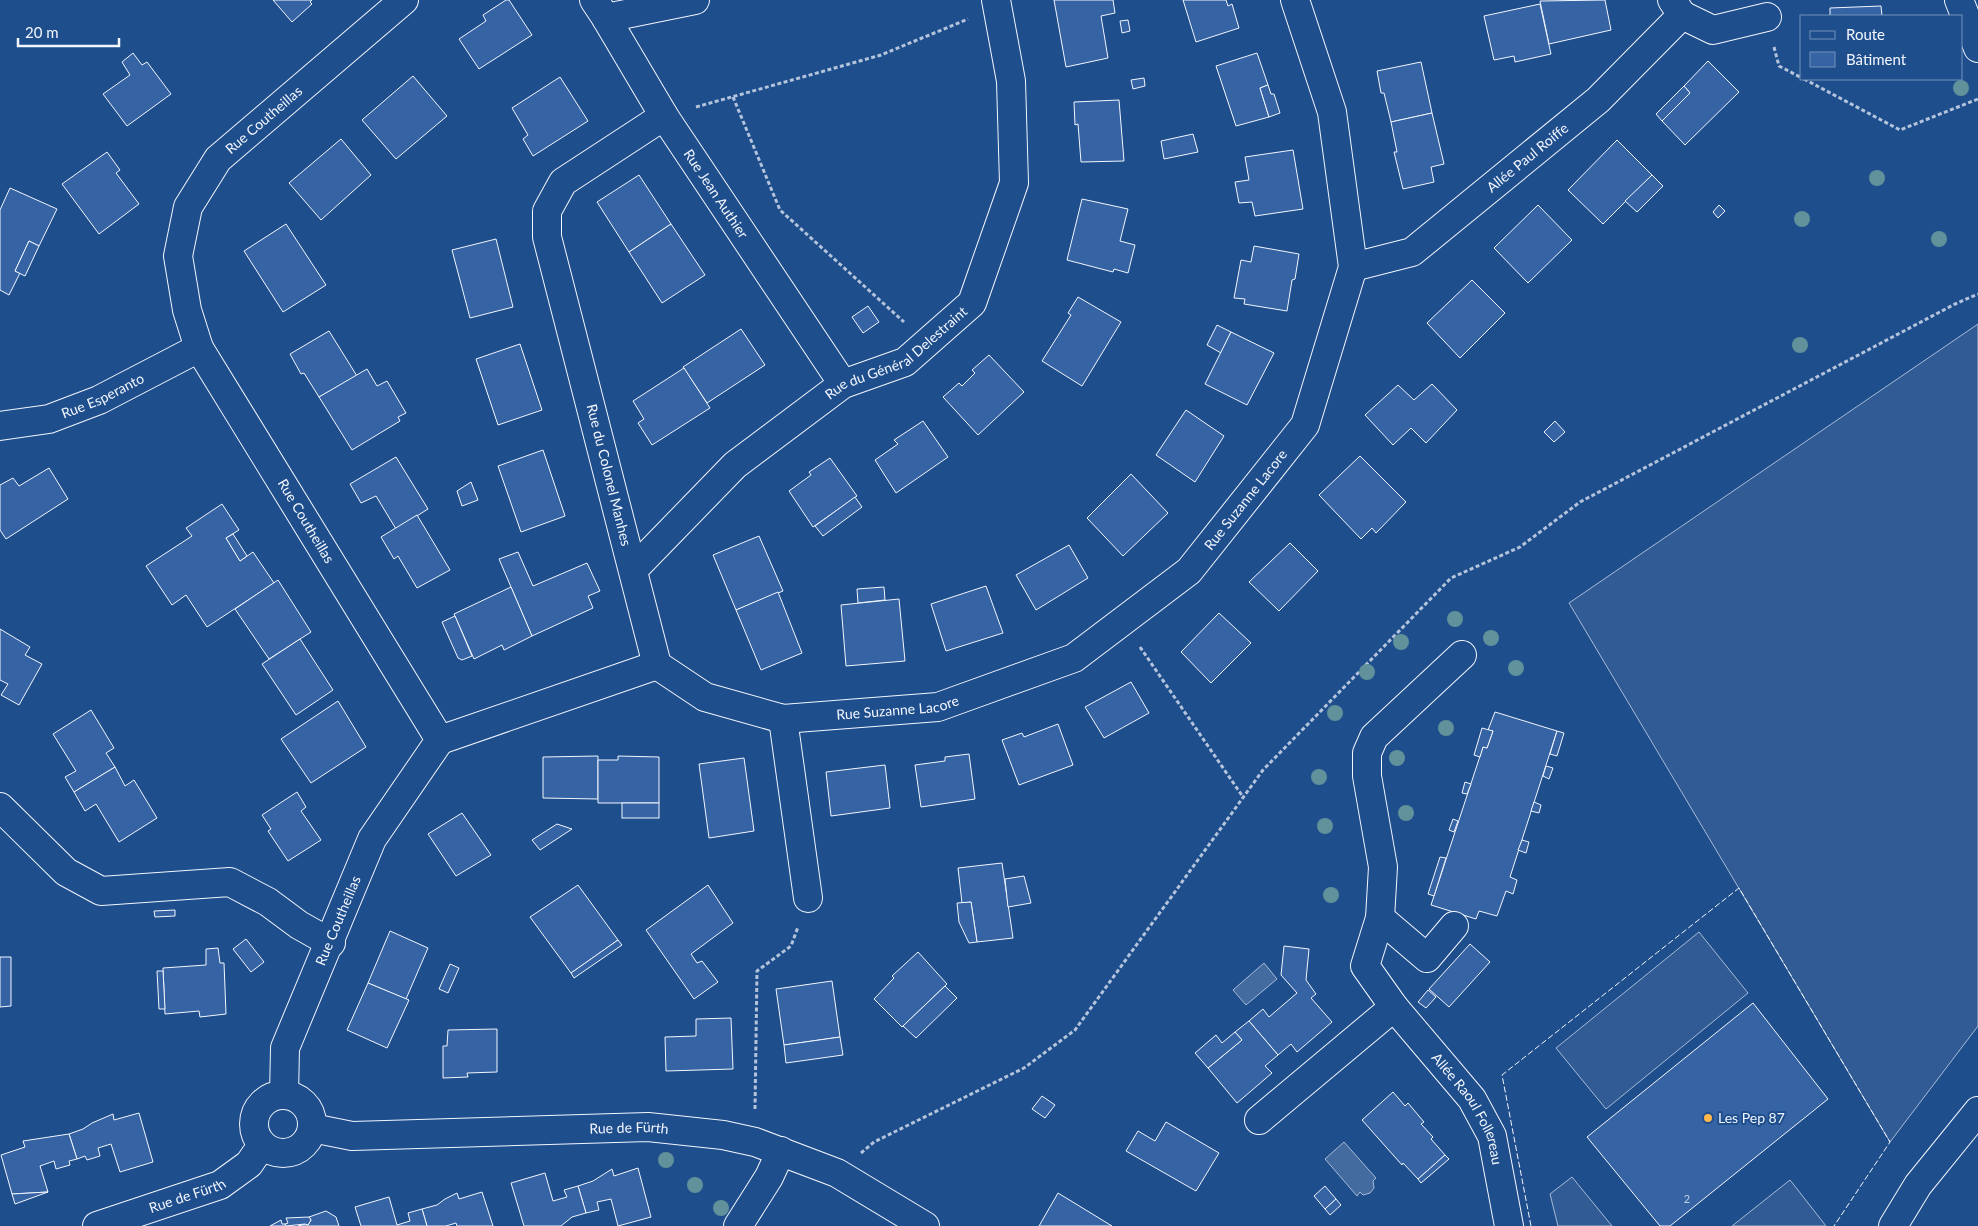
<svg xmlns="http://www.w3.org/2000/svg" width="1978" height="1226" font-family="Lato,sans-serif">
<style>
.built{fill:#305b95;stroke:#a8bbd7}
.water{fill:#446ba0;stroke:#a8bbd7}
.building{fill:#3563a3;stroke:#f2f6ff}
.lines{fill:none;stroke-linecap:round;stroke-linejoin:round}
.minor-casing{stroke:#f2f6ff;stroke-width:30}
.path{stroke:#b3c4dc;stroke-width:3;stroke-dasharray:4 2.5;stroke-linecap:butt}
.minor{stroke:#1f4e8c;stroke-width:28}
.fence{stroke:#f2f6ff;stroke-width:1;stroke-dasharray:6 2.5;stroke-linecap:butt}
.tree{fill:#61919a}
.poi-dot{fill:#ffb74d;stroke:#1f4e8c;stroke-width:2}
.labels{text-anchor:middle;stroke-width:4;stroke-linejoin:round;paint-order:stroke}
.number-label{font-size:11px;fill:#c3d1e8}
.street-label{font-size:14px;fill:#f2f6ff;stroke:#1f4e8c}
.poi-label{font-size:14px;fill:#f2f6ff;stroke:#1f4e8c;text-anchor:start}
</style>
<rect width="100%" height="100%" fill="#1f4e8c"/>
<g class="built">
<path d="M1978,324V1026L1890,1142L1569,603Z"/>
<path d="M1699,932L1748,993L1606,1109L1556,1048Z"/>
<path d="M1572,1177L1612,1226H1558L1550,1194Z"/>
<path d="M1790,1180L1826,1226H1732Z"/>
</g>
<g class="water">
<path d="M1264,963L1277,979L1246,1005L1233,990Z"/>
<path d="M1344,1142L1376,1178L1373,1181L1374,1188L1370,1193L1363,1195L1360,1192L1357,1196L1325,1159Z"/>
</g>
<g class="building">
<path d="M273,0H312L310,2L312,4L292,22Z"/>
<path d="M506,0H509L532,35L479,69L459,39L486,21L483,15Z"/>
<path d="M1054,0H1113L1115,13L1101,16L1108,58L1066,67Z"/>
<path d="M1183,0H1226L1228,6L1232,4L1239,28L1196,42Z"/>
<path d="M1605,0L1611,30L1549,44L1540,1Z"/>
<path d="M1540,4L1551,54L1515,62L1514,56L1494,60L1484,16Z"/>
<path d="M1881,6L1882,16H1830V8Z"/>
<path d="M1128,20L1130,31L1122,33L1120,21Z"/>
<path d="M133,53L142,65L147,62L171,94L127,126L103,94L130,75L122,62Z"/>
<path d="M1257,53L1268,85L1260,88L1269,117L1236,126L1216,66Z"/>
<path d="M1708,61L1739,92L1685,145L1662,121L1690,93L1684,86Z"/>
<path d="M1421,62L1432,113L1391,122L1384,93H1381L1377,71Z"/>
<path d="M413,76L447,116L396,159L362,120Z"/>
<path d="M560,77L588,121L533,156L523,139L528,135L512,108Z"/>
<path d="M1144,78L1145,86L1133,89L1131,80Z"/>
<path d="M1268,85L1271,94H1274L1280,113L1269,117L1260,88Z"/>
<path d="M1684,86L1690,93L1662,121L1656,114Z"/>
<path d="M1119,100L1124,161L1081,162L1078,124L1075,125L1074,102Z"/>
<path d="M1432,113L1444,164L1431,167L1434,182L1403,189L1394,152H1397L1391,122Z"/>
<path d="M1193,134L1198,152L1164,159L1161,141Z"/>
<path d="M341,139L371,175L321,220L289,183Z"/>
<path d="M1617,140L1652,175L1603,224L1568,190Z"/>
<path d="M1293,150L1303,209L1255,216L1252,202L1239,203L1235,182L1249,180L1245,157Z"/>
<path d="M107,152L120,170L116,173L139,204L99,234L62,184Z"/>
<path d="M639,175L671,224L629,252L597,202Z"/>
<path d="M1652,175L1663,186L1637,212L1625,201Z"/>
<path d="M10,188L57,209L39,246L29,241L15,271L20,273L9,295L0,290V210Z"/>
<path d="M1082,199L1128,209L1120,241L1135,245L1128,273L1114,269L1113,272L1067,260Z"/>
<path d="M1538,205L1572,240L1528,283L1494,248Z"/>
<path d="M1719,205L1725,211L1718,218L1713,212Z"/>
<path d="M286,224L326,285L283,312L244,251Z"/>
<path d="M671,224L705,275L662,303L629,252Z"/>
<path d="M496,239L513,307L470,318L452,250Z"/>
<path d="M29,241L39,246L25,276L15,271Z"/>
<path d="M1254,246L1299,254L1295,279L1292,280L1287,311L1244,304L1245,299L1234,298L1241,260L1251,262Z"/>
<path d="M1472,280L1505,313L1460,358L1427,323Z"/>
<path d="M1078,297L1121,322L1082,386L1042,361L1071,315L1068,313Z"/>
<path d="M868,306L879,322L863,333L852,317Z"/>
<path d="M1217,325L1231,332L1221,353L1207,345Z"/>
<path d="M741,329L765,365L707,403L683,367Z"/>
<path d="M329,331L357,376L319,397L304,373L301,374L290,354Z"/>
<path d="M1231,332L1274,353L1247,405L1205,384Z"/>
<path d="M520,344L542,410L498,425L476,359Z"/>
<path d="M989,355L1024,392L978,435L943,397L959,383L962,386L975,373L972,370Z"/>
<path d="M684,368L710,408L652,445L638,423L644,419L633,401Z"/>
<path d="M367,369L377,386L387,381L406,413L398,417L400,421L352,450L319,397Z"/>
<path d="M1432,384L1457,410L1426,443L1411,428L1393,445L1365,415L1398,385L1414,400Z"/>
<path d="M1186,410L1224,436L1195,482L1156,455Z"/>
<path d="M923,421L948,457L896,493L875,460L898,444L894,440Z"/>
<path d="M1555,421L1565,432L1554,442L1544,432Z"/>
<path d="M543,450L565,516L521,532L498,466Z"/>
<path d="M1360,456L1406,502L1376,533L1372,528L1361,539L1319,495Z"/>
<path d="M396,457L428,509L396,529L376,496L361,503L350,484Z"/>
<path d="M830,458L857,496L813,527L789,491L811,475L809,472Z"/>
<path d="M49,468L68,499L6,539L0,530V485L13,478L19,486Z"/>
<path d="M1131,474L1168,513L1123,556L1087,518Z"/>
<path d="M471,482L478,500L462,506L457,491Z"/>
<path d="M855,497L862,507L823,536L815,526Z"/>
<path d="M222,504L239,530L226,538L240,561L253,552L274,583L207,627L186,595L172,605L146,566L192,536L186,528Z"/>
<path d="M417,515L450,570L417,588L398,556L394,559L381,537Z"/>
<path d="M233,534L247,556L240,561L226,538Z"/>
<path d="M759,536L783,591L736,610L713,555Z"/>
<path d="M1290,543L1318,571L1279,611L1249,582Z"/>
<path d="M1069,545L1088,578L1036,610L1016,575Z"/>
<path d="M518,552L533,586L587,563L600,591L588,596L593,608L532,636L499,559Z"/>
<path d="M278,580L311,632L269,659L235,609Z"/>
<path d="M986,586L1003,633L946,651L931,604Z"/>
<path d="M511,587L532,636L504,650L502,645L474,659L454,614Z"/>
<path d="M884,587L885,600L858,603L857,589Z"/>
<path d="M778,592L802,653L761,670L736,610Z"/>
<path d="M899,599L905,661L846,666L841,605Z"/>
<path d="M1219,613L1251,643L1211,683L1181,652Z"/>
<path d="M455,616L472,656L462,660L458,658L442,622Z"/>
<path d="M0,629L30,647L25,655L42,664L19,705L1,695L8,684L0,680Z"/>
<path d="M300,639L333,690L296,715L262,664Z"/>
<path d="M1131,682L1149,713L1104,738L1085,707Z"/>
<path d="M338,701L366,747L311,783L281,739Z"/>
<path d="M91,710L114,748L106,753L115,767L74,792L65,777L76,771L53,734Z"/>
<path d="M1495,712L1557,731L1510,877L1517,880L1513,894L1506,891L1497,916L1479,911L1476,919L1431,905L1483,747L1487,748L1493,731L1488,730Z"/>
<path d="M1058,724L1073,765L1019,785L1002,740L1022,733L1024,737Z"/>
<path d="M1482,728L1493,731L1487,748L1483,747L1480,757L1474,755Z"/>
<path d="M1557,731L1564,733L1557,756L1550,754Z"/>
<path d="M969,754L975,799L921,807L915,765L945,761V757Z"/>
<path d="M598,756V799L543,798V757Z"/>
<path d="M618,756L659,757V803H598V760H618Z"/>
<path d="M744,758L754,831L709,838L699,764Z"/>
<path d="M885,765L890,808L831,816L826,772Z"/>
<path d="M1546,766L1553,768L1549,779L1543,776Z"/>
<path d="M115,767L125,786L134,780L157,818L119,842L96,804L85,811L74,792Z"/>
<path d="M1465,782L1471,784L1467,794L1462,793Z"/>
<path d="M297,792L306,807L301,811L321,840L288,861L268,831L271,829L262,815Z"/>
<path d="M1534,802L1541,805L1539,813L1531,811Z"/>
<rect x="622" y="803" width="37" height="15"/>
<path d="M462,813L491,855L456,876L428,834Z"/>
<path d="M1453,819L1458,821L1454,832L1449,830Z"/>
<path d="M557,824L572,829L540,850L532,840Z"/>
<path d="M1522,840L1529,842L1526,853L1518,850Z"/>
<path d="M1440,857L1446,858L1434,896L1428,894Z"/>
<path d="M1002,863L1013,938L977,942L971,902L962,903L958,868Z"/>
<path d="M1024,876L1031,903L1008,907L1005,879Z"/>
<path d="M578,885L618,940L571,973L530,917Z"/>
<path d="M708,885L733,923L691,954L697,963L702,961L718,982L694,999L646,930Z"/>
<path d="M971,902L977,942L969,943L959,922L957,903Z"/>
<path d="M175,910V916L155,917L154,911Z"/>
<path d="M390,931L428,948L406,999L368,983Z"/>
<path d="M246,939L264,962L251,972L233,949Z"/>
<path d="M618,940L622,945L574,978L571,973Z"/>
<path d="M1470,944L1490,962L1449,1007L1429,989Z"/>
<path d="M1284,946L1309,949L1306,980L1316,994L1311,998L1332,1022L1297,1052L1291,1044L1278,1055L1249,1021L1263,1009L1269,1017L1297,993L1281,975Z"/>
<path d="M218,948L220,963H224L226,1014L200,1017L199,1011L165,1014L163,968L206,965V949Z"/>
<path d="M918,952L947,984L902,1027L874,999L894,978L892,976Z"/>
<path d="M0,957H11V1006L0,1007Z"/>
<path d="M450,964L459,968L448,993L439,989Z"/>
<path d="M157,971H163L165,1009H159Z"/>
<path d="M832,981L840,1037L784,1045L776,989Z"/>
<path d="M368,983L409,1000L387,1048L347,1030Z"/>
<path d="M945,986L957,998L916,1038L903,1026Z"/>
<path d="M1428,990L1436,997L1426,1008L1418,1002Z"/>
<path d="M1753,1003L1828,1099L1670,1226H1660L1587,1137Z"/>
<path d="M731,1018L733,1069L666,1071L665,1037L696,1036V1019Z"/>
<path d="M1249,1021L1278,1055L1265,1066L1272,1073L1237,1103L1208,1068L1242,1040L1235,1032Z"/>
<path d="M497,1029V1072L467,1073L468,1077L443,1078V1046H447L448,1030Z"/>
<path d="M1235,1032L1242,1040L1208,1068L1195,1053L1216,1035L1222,1043Z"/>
<path d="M840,1037L843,1055L786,1063L784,1045Z"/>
<path d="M1393,1092L1405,1106L1408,1103L1424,1122L1421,1124L1433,1137L1431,1139L1445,1155L1418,1179L1403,1163L1402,1165L1362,1120Z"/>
<path d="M1042,1096L1055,1105L1045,1118L1032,1109Z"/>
<path d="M139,1113L153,1162L120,1172L111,1144L98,1148L100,1156L87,1160L85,1156L77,1159L69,1134L83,1129L92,1123L113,1114L114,1120Z"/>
<path d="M1166,1122L1219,1153L1196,1191L1126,1151L1138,1131L1155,1141Z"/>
<path d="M69,1134L77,1159L69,1161L70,1165L56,1169L54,1161L40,1166L48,1192L12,1194L1,1155L25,1147L23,1141Z"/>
<path d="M1445,1155L1449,1159L1421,1183L1418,1179Z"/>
<path d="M638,1168L651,1217L618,1226L611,1199L597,1202L599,1210L586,1213L578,1186L593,1181L612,1169L614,1176Z"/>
<path d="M545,1173L553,1201L567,1197L564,1190L578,1186L586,1213L572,1217L561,1226H524L511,1183Z"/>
<path d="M1325,1186L1336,1199L1325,1209L1314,1196Z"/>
<path d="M48,1192L15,1204L12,1194Z"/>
<path d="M482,1192L493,1226H457L456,1223L446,1226H427L422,1209L437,1205L445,1199L457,1193L459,1199Z"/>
<path d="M1058,1193L1112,1226H1039Z"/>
<path d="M389,1197L397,1225L410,1221L408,1213L422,1209L427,1226H361L355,1207Z"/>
<path d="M1336,1199L1341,1205L1330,1215L1325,1209Z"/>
<path d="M326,1211L336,1217L339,1226H298L305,1224L308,1225L311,1220L309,1217Z"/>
<path d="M309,1217L311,1220L308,1225L305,1224L286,1226L285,1224L288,1223L286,1218Z"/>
<path d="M281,1220L282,1224H285L286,1226H270Z"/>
</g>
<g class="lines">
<g class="minor-casing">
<g id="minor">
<path id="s1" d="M594,0L606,18L664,116L843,384"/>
<path d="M1959,0L1978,48"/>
<path d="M1682,15L1713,30L1767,17"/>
<path d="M606,18L695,0"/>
<path id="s2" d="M1353,267L1412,252L1598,100L1682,15L1672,0"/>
<path id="s3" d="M0,426L49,419L99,400L199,348"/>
<path id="s4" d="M633,570L735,465L843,384L905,362L972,303L1014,183L1011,81L996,0"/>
<path id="s5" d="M1462,655L1374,737L1367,753V776L1383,867L1380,918L1365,966L1394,1007L1472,1099L1492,1136L1509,1226"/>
<path id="s6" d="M657,665L705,697L783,719L938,707L1074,658L1189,571L1305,425L1353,267L1332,112L1295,0"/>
<path d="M657,665L547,237V211L563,182L664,116"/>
<path d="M783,719L808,898"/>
<path d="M440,740L657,665"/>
<path d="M0,807L66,872L101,891L230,882L268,902L299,925L331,943"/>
<path d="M1380,918L1427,958L1454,926"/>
<path id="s7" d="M284,1095L285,1048L372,839L440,740L199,348L187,310L178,256L188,207L218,159L404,0"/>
<circle cx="283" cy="1124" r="29"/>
<path d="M1259,1120L1394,1007"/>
<path id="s8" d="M312,1128L352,1136L648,1127L723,1135L755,1142L837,1173L925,1226"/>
<path id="s9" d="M97,1226L220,1185L249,1164L262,1145"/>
<path d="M738,1226L769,1177L781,1151"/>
<path d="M1893,1226L1918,1185L1978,1111"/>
</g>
</g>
<g class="path">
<path d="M1774,47L1779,66L1802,78"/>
<path d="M1804,79L1900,130L1978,99"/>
<path d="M733,97L780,210L904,322"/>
<path d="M696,107L881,55L968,19"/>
<path d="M1140,647L1243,797"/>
<path d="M755,1109L757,971L791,946L798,927"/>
<path d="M861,1153L874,1142L1024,1068L1075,1030L1263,770L1451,578L1520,547L1580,502L1955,304L1978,294"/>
</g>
<use href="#minor" class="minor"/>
<path class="fence" d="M1531,1226L1502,1075L1739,888L1890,1142L1834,1226"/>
</g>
<g class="tree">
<circle cx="1961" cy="88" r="8"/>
<circle cx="1877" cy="178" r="8"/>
<circle cx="1802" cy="219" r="8"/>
<circle cx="1939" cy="239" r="8"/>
<circle cx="1800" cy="345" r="8"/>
<circle cx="1455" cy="619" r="8"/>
<circle cx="1491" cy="638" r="8"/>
<circle cx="1401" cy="642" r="8"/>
<circle cx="1516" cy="668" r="8"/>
<circle cx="1367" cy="672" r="8"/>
<circle cx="1335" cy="713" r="8"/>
<circle cx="1446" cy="728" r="8"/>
<circle cx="1397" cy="758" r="8"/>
<circle cx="1319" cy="777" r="8"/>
<circle cx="1406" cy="813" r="8"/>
<circle cx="1325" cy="826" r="8"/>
<circle cx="1331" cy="895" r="8"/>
<circle cx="666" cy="1160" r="8"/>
<circle cx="695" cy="1185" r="8"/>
<circle cx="721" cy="1208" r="8"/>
</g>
<circle class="poi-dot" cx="1708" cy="1118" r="5"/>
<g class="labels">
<g class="number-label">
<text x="1687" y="1203">2</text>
</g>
<g class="street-label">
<text dy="5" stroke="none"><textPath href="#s7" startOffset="1115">Rue Coutheillas</textPath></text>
<text dy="5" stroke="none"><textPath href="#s2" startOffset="210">Allée Paul Roiffe</textPath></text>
<text dy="5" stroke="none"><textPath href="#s1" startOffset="229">Rue Jean Authier</textPath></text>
<text dy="5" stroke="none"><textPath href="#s4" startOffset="344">Rue du Général Delestraint</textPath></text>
<text dy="5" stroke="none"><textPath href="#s3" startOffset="108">Rue Esperanto</textPath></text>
<text transform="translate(609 475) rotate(76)" y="5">Rue du Colonel Manhes</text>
<text dy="5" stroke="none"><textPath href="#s6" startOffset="674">Rue Suzanne Lacore</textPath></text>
<text transform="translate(306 521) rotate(59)" y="5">Rue Coutheillas</text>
<text dy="5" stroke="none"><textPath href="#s6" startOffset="254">Rue Suzanne Lacore</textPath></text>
<text dy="5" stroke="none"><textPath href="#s7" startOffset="185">Rue Coutheillas</textPath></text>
<text dy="5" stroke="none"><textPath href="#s5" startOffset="532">Allée Raoul Follereau</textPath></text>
<text dy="5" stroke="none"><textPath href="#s8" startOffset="318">Rue de Fürth</textPath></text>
<text dy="5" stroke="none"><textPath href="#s9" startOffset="95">Rue de Fürth</textPath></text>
</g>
<g class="poi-label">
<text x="1718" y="1123">Les Pep 87</text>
</g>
</g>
<rect x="1800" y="15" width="162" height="65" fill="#1f4e8c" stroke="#7391ba"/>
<rect x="1810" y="31" width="25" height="8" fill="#1f4e8c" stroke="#7391ba"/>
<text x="1846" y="40" font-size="15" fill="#f2f6ff">Route</text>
<rect x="1810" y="52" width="25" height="15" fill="#3563a3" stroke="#7391ba"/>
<text x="1846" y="65" font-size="15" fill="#f2f6ff">Bâtiment</text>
<path d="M18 38v8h101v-8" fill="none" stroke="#f2f6ff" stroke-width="2.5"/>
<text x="25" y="38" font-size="15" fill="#f2f6ff" stroke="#1f4e8c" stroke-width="4" paint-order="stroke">20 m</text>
</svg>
